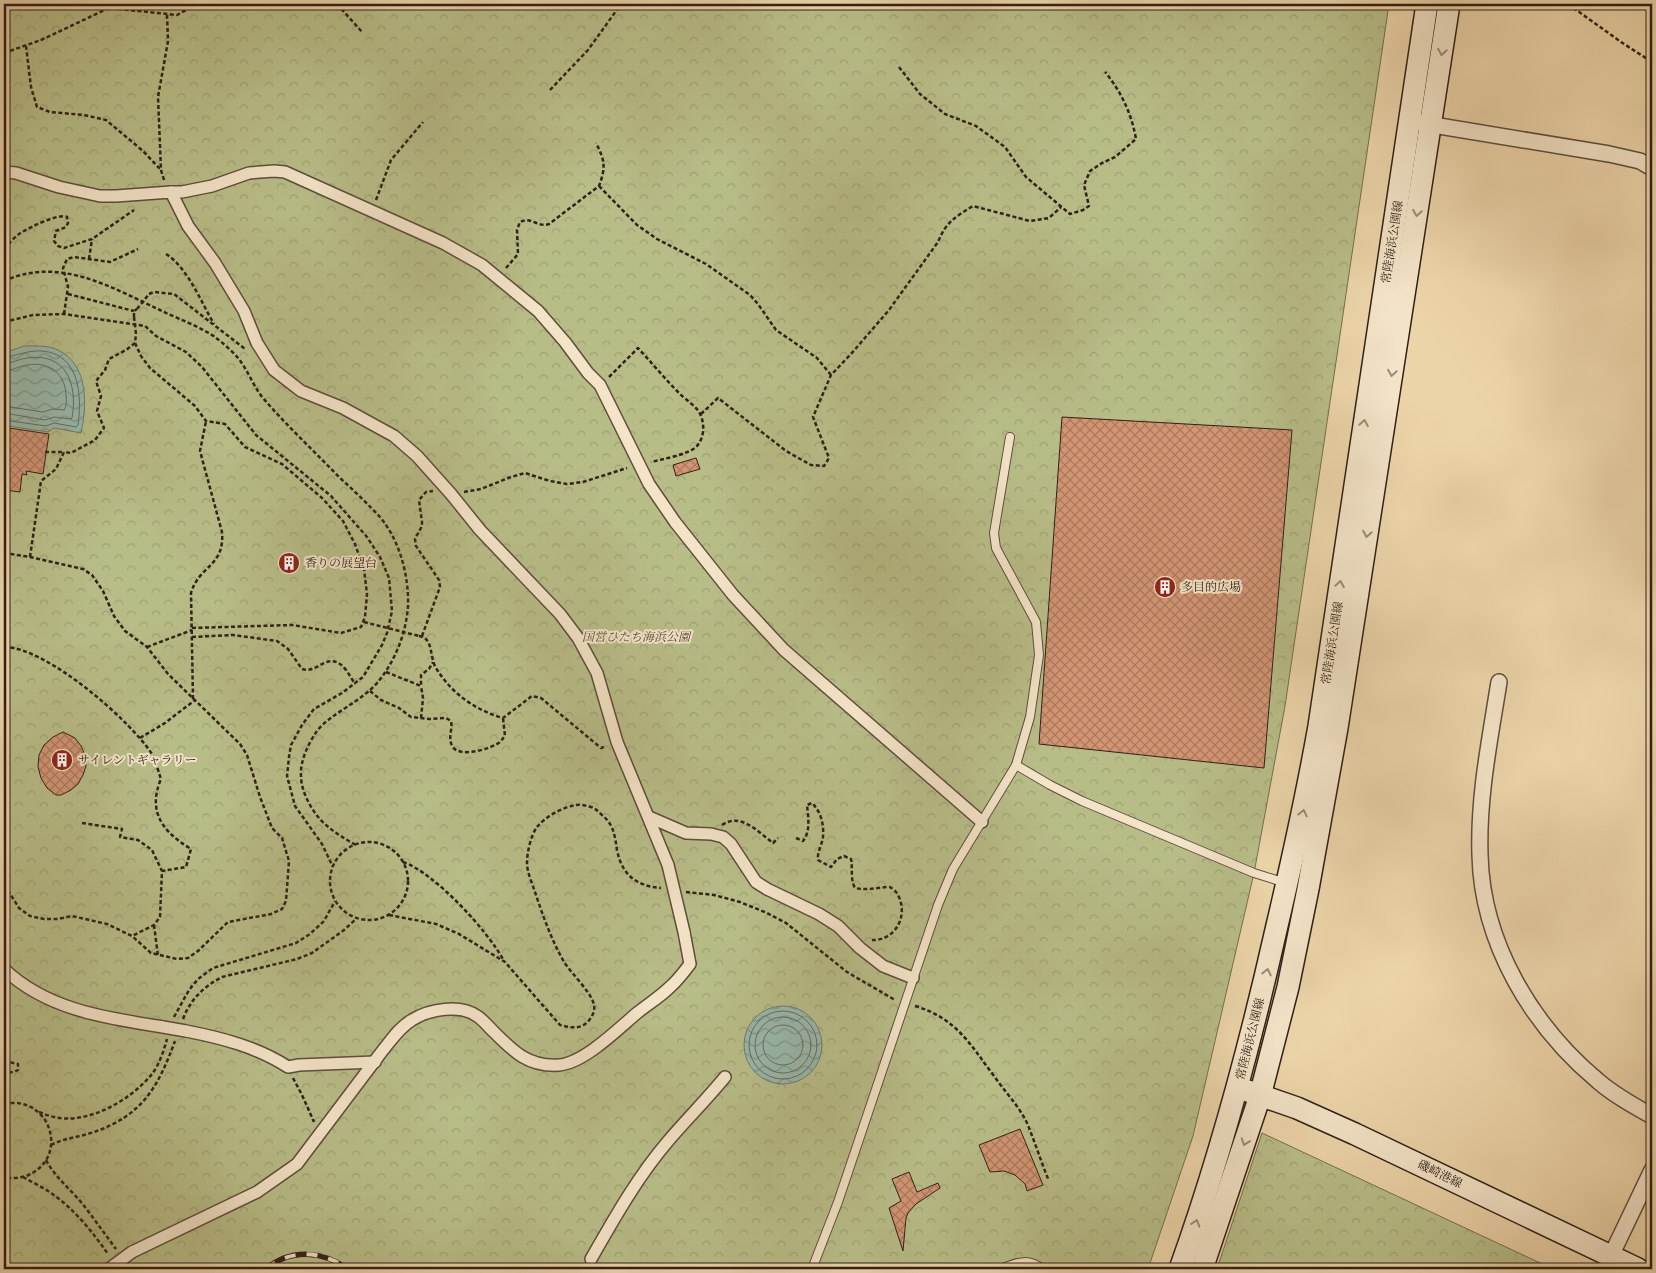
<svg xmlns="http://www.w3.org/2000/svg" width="1656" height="1273" font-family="'Libre Caslon Text','Noto Serif JP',serif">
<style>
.forest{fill:url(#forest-crowns);stroke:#746e50}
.water{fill:url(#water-waves);stroke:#6f7b70}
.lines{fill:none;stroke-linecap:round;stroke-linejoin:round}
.shore{stroke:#646c61;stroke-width:1}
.building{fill:url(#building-cross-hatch);stroke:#302017}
.service-casing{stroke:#5f4d3c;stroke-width:10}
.pedestrian-casing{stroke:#5f4d3c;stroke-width:14}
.minor-casing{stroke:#5f4d3c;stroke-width:18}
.secondary-casing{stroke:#302017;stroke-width:24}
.path{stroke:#302017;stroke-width:2.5;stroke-dasharray:4 2.5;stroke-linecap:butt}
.service{stroke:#f3e3c7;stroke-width:8}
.pedestrian{stroke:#f3e3c7;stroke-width:11}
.minor{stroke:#f3e3c7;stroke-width:15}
.secondary{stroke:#f3e3c7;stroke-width:21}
.rail-casing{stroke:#302017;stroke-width:5.5}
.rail{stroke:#f3e3c7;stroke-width:4;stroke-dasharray:11;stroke-linecap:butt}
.pedestrian-bridge-casing{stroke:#5f4d3c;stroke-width:14;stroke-linecap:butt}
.path-bridge{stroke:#302017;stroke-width:2.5;stroke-dasharray:4 2.5;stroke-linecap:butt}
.pedestrian-bridge{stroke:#f3e3c7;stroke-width:11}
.oneway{stroke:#9b8b78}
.labels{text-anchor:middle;stroke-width:4;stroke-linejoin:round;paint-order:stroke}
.street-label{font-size:12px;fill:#302017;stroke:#f3e3c7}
.poi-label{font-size:12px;fill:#302017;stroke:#f3e3c7;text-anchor:start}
.park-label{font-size:12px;font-style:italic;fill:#524733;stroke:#f3e3c7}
</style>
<defs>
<pattern id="forest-crowns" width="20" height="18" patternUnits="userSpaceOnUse" patternTransform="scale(1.25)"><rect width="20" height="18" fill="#b8bd88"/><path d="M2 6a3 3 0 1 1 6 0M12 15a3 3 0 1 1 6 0" fill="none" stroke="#9ea275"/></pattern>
<pattern id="water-waves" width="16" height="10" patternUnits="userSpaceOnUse" patternTransform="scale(1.25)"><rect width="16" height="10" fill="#99b8ab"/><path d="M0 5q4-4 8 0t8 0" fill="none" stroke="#7d958a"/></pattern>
<pattern id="building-cross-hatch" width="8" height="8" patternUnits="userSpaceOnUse" patternTransform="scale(1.25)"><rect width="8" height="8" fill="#d39574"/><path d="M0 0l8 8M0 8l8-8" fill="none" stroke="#ac795e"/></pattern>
</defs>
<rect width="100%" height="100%" fill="#ecd4a9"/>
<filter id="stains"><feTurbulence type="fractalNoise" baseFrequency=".004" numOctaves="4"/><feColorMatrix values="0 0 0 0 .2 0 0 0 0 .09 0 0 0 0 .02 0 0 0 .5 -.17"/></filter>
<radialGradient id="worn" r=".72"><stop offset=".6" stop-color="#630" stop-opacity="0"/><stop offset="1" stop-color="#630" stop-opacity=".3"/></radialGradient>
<g class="forest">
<path d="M4,4H1389L1285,706L1254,873L1193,1136L1148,1269H4Z"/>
<path d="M1262,1133L1553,1269H1217Z"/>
</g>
<g class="water">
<path d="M24,346C35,346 48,345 58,350C89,365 87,405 81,433L54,428L48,432L8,426L4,423V353Z"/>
<circle cx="783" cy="1045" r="39"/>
</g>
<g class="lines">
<g class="shore">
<path d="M4,357C17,356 28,350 42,351C80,354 82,396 78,425L76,427L54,423L46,426L4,420"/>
<path d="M4,364C12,363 19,359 27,358C66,352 78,384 72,418L70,419L54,417L45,420L4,413"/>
<path d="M4,371C12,371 19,366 27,365C45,362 60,369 65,387C66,394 68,405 64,410L53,409L43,412L4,406"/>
<circle cx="783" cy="1045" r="34"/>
<circle cx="783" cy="1045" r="28"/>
<circle cx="783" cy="1045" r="20"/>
</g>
</g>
<g class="building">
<path d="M1062,417L1292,430L1264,768L1039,744Z"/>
<path d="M9,428L49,434L43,474L26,471L27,475L22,474L20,492L5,490L9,470L4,469V464Z"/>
<path d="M696,458L700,469L676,476L673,465Z"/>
<circle cx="289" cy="563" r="7"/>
<path d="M63,732L75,738L81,746L85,755L86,766L83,775L78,784L71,790L61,795H56L47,788L41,778L38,767L39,755L44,745L53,737Z"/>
<path d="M1020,1129L1043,1185L1027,1191L1025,1184L1015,1175L1004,1171L990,1172L979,1145Z"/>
<path d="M909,1172L917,1192L938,1183L940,1188L916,1204L908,1213L906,1218L903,1251L889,1208L901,1201L892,1179Z"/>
</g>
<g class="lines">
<g class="service-casing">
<g id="service">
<path d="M1016,765L1050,785L1082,801L1254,873L1286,883"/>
<path d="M812,1269L838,1202L938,905L953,869L1016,765L1030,717L1039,655L1036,622L996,548L994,533L1010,437"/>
<path d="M1000,1269C1016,1263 1028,1257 1042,1269"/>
</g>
</g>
<g class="pedestrian-casing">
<g id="pedestrian">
<path d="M4,172L16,173L59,187L100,196H116L171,192L188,226L215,263L244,311L257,343L274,370L301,391L343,408L394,436L417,456L451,494L480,530L560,614L578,638L597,673L617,742L668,865"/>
<path d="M171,192H182L212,186L249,173L274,171L285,172L443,243L482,265L538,311L565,342L588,373L600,385L649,484L675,522L733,595L784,650L982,822"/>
<path d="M649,817L686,833L711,834L723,837L731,844L756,882L767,889L819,914L838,926L860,948L883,966L913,978"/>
<path d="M4,969C47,1010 106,1018 163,1027"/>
<path d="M186,1031C222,1038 257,1047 288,1067L299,1065L375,1062"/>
<path d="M132,1252L257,1192L297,1164L383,1050C392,1039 400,1027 412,1020C429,1009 460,1004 477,1016C482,1019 487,1025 491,1029C512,1050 527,1067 559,1065C584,1063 618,1029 637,1013C648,1004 660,997 670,987C677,981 684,972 690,964L684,932"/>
<path d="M591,1259C615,1217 638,1176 669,1140C687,1119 707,1099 725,1077"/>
</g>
</g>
<g class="minor-casing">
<g id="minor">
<path d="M1421,123L1609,154L1640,161L1652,168"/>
<path d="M1499,682C1490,739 1478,797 1480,855C1482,943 1532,1026 1598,1081C1614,1095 1634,1106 1652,1116"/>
<path d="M1611,1256L1652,1170"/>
</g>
</g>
<g class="secondary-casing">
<g id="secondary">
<path d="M1248,1091L1297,1108L1355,1134L1638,1269"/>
<path d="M1180,1269C1220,1158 1250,1045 1276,930C1292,862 1307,794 1319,726L1427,4"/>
<path d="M1202,1269L1260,1096L1288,987L1308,889L1337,728L1449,4"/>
</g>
</g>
<g class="path">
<path d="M337,4L362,32"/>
<path d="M1568,4L1621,42L1652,62"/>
<path d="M26,46L31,87L37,107L50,112L84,115L106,120L143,151L161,170"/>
<path d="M4,53L41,40L109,8L177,15L197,4"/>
<path d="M899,67L920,94L945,114L976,126L1005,147L1026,177L1070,214L1083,210L1089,206L1084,185L1090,171L1102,163L1115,157L1136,139C1132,115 1121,91 1105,72"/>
<path d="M550,90L588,50L621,4"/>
<path d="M164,180L161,170L158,97L168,41L167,15"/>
<path d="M599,186L637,225L657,239L706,264L750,295L758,304L776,330L817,358L831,375"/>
<path d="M376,200L391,160L423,122"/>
<path d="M4,207L9,211L4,223"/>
<path d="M4,249C9,244 15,236 22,232C31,227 58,213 67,217L68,223L66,227L56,231L54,241L58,246L64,248L92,239L134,210"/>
<path d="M166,254C188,268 201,302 214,324"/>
<path d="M89,259L92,239"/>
<path d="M506,268L518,254L517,230L520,222C531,216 538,228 549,224L599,186C606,167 605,161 596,143"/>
<path d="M4,281C59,256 111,287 160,310C178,319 199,326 215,337C223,343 232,351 238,358C248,370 253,386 263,398C287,426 314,451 339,477C353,490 367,503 380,517C400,541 409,576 408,606C406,634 395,661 378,682C361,702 331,713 317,731C308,744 300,761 301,776C301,793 314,815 326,825C335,833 345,839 356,845"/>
<path d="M68,294L134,311"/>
<path d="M149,294L154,292L174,294L245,349"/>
<path d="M64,314L68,287L63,268L67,259L74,257L110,262L138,249"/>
<path d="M134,317V311L137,309"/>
<path d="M4,322L33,315L64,314L145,326L156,336L186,352L202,367L256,435L331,496L367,537L380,557L389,578L392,611L387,633L382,645L363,677L342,693L314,709L302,725L291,745L289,757L287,776L295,806L322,844L333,867"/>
<path d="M135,343L141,356L150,368L195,406L206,421L225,424L245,447L282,464L322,498L343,521L355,544L364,569L367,594L365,617L361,627L341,633L292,625L191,628"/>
<path d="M609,377L638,348C652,363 665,379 680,394C686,400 698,407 701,416C705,426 704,440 695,448C685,455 663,459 651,462"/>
<path d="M701,414L718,398L786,451L811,465L824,466L829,458L813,417L831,375L851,354L889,310L938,242C946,222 955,217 973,206L1030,221L1049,218L1061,207"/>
<path d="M4,442H7"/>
<path d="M45,452H64"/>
<path d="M464,492L481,489L511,477L525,473L550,481L567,484L583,482L627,468"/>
<path d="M4,553L30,557L83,569L92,575L103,591L114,616L125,631L147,647L168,674L240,744L247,755L260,797L272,828L282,838L289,861L286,901L282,909L271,914L228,922L198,951L188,958L177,959L151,953L132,936L107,924L72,916L58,919H44L30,916L19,908L4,884"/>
<path d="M30,557L41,481L56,469L64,452L71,453L95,440L104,428L97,411L101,396L96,381L105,370L109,359L126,350L135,343L136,334"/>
<path d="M419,636C434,638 429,657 436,668C451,693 475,710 503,718L532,696L541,698L601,748L606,746"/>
<path d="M422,636L440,587L439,580L416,546L415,539L422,526V522L419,500L426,492L433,491"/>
<path d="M192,637L233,635L277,641L288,649L302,669C316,674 326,654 340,664C346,668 351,678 355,684"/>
<path d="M4,647C46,647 129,719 152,754C156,761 158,771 161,779C147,812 163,832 191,849L186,867L162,871"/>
<path d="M147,647L192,630"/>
<path d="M386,672L421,686V675L429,669L433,662"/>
<path d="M370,691L381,700L399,708L411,717L429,719L446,718L451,721C453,730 447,739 453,747C460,758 491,749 500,742C502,740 503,738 505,736L503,718"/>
<path d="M193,699L191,593C199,565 225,567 222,532L200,451L206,421"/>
<path d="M421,718L423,698L421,686"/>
<path d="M140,738L165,723L195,700"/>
<path d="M82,823L122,829L120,837L138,840L152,850L162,871L160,917L154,925L132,936"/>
<path d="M722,825C741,812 758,832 773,843L778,838"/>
<path d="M796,838L803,841C811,831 808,817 807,805L812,803C821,812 824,824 823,837C822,845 817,852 818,860L831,867L837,859L844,856L851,859C853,869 850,879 855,888C868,891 877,887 890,887C893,889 897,892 898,895C909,916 895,941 872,940"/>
<circle cx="369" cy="881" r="39"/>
<path d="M403,862C435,873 488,931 504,961"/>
<path d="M686,892L714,895L740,902L767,913L786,923L847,972L895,1000"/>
<path d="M389,915L436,924L459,934L505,962L560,1025C572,1028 582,1030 590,1019C593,1015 595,1010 594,1005C592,993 571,973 564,962C551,939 543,916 535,892C532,883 527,872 527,863C527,852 531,835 537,827C546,816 563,807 576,805C581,804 586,806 591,807C596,809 599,812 603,816C614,825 615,837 617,850C622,875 636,886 661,888"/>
<path d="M154,925L158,956"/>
<path d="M915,1006C956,1018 970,1044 994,1076C1005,1092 1019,1106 1027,1123C1035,1142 1041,1162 1049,1181"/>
<path d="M174,1017L189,990L198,979L213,968L296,943L310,934L324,921L335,901"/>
<path d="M183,1019C190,1000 203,987 222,977L297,959L312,953L344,930L356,919"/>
<path d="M4,1061L18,1064V1070L14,1072L4,1073"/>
<path d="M293,1078L302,1095L314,1122"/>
<path d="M4,1104C51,1094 71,1159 26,1176C19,1178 11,1179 4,1177"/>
<path d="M39,1112C44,1114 49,1116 54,1117C88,1125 131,1100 152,1074C159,1065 164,1050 167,1039"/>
<path d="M51,1145C64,1138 80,1137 94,1132C143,1115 158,1087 175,1041"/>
<path d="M46,1160C55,1177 69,1188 81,1202C93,1217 104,1233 116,1249"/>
<path d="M23,1177C32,1182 42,1187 51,1193C73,1208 92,1231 108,1254"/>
</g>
<use href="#service" class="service"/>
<use href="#pedestrian" class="pedestrian"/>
<use href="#minor" class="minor"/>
<use href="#secondary" class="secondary"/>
<g class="rail-casing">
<path id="rail" d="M266,1269C291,1248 323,1251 348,1269"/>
</g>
<use href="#rail" class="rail"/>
<g class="pedestrian-bridge-casing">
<g id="pedestrian-bridge">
<path d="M668,865L684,932"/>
<path d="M163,1027L186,1031"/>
<path d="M109,1269L132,1252"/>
</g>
</g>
<g class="path-bridge">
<path d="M137,309L149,294"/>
<path d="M134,317L136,334"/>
<path d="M364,622L419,636"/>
</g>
<use href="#pedestrian-bridge" class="pedestrian-bridge"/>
</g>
<defs><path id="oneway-chevron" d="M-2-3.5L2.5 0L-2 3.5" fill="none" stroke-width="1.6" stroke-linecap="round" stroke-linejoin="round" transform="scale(1.25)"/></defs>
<g class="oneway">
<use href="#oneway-chevron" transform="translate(1442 52) rotate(99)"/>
<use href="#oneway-chevron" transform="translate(1417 213) rotate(99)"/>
<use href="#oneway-chevron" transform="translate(1392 373) rotate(99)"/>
<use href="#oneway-chevron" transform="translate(1364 423) rotate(-81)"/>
<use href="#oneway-chevron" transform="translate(1367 534) rotate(99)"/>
<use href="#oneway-chevron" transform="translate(1340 584) rotate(-81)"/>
<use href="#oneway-chevron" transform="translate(1303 813) rotate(-77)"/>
<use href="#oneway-chevron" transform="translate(1267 972) rotate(-77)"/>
<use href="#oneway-chevron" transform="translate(1245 1142) rotate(109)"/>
<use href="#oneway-chevron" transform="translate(1196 1223) rotate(-72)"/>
</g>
<defs>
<g id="building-disc" transform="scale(1.125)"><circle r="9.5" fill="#8f2418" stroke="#f3e3c7"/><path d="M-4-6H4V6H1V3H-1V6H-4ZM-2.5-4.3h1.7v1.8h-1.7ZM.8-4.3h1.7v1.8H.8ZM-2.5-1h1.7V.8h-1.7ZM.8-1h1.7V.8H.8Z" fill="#fff"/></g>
</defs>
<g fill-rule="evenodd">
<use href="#building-disc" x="289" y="563"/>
<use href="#building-disc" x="1165" y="587"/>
<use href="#building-disc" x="62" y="760"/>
</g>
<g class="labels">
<g class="street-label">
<text transform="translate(1392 242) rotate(-81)" y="4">常陸海浜公園線</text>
<text transform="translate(1332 643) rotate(-81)" y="4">常陸海浜公園線</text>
<text transform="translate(1250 1039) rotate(-76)" y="4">常陸海浜公園線</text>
<text transform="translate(1440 1174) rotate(26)" y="4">磯崎港線</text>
</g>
<g class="poi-label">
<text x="305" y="567">香りの展望台</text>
<text x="1181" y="591">多目的広場</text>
<text x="78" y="764">サイレントギャラリー</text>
</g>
<g class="park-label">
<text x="636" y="641">国営ひたち海浜公園</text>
</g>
</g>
<rect width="1656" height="1273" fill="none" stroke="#ecd4a9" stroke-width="20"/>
<rect x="5" y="5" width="1646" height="1263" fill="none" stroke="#302017" stroke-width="2.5"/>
<rect x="10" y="10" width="1636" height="1253" fill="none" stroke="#302017"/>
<rect width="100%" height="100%" filter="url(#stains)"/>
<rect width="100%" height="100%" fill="url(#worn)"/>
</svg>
